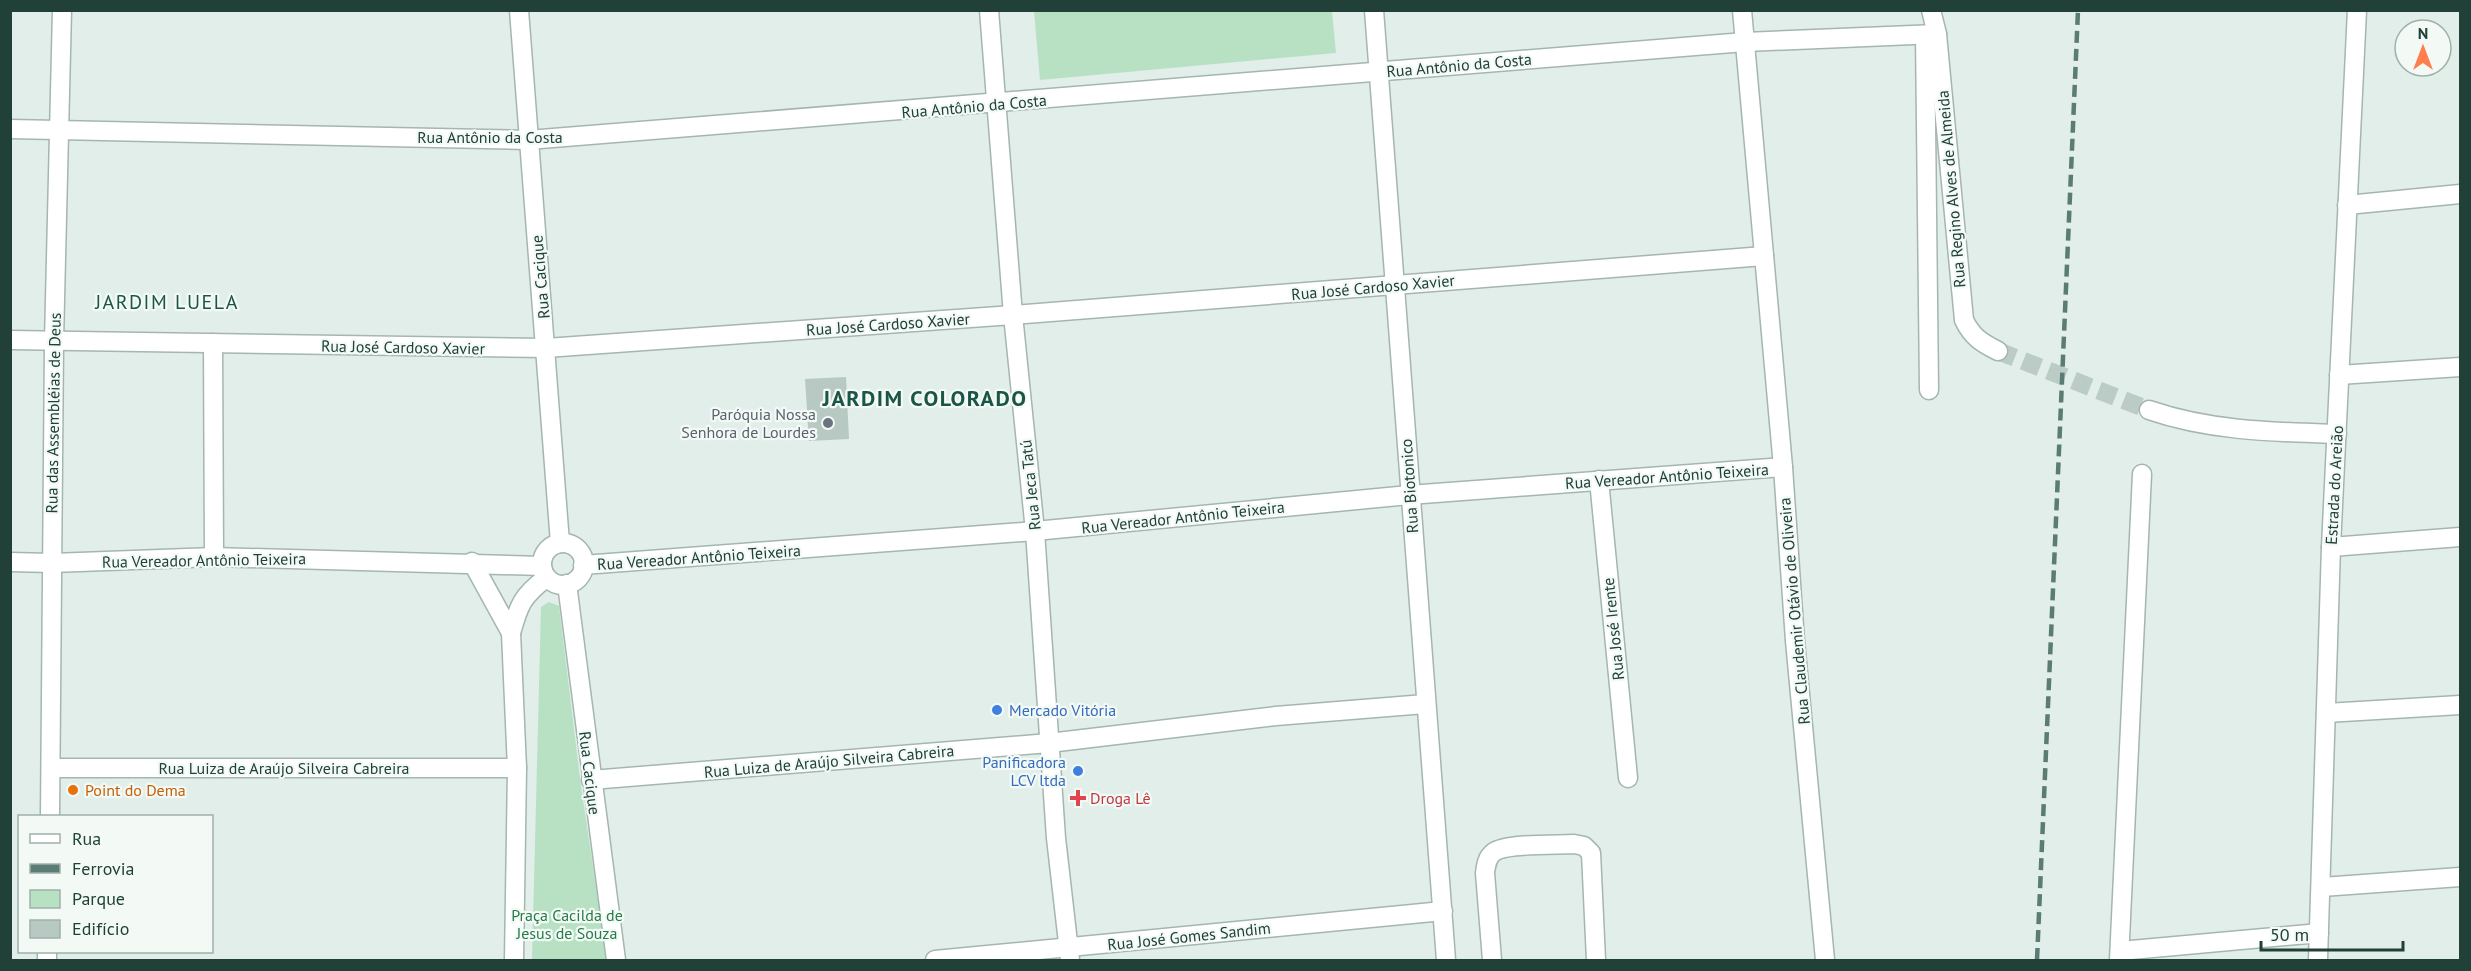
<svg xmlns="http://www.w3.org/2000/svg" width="2471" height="971" font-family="'PT Sans',sans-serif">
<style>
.green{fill:#b8e1c4}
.building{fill:#b7c9c2}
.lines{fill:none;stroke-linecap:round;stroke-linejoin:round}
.minor-tunnel{stroke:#bbcbc6;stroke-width:18;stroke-dasharray:18 9;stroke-linecap:butt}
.minor-casing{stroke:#a4b6b0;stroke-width:21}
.minor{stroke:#fff;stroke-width:18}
.rail{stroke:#5a7c74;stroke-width:4.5;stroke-dasharray:12 6;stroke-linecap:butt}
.worship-dot{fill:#6b7280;stroke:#f3faf6;stroke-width:2}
.shop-dot{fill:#3f7fe0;stroke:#f3faf6;stroke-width:2}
.food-dot{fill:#e8710a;stroke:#f3faf6;stroke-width:2}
.health-dot{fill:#e0444e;stroke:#f3faf6;stroke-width:2}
.labels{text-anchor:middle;stroke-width:4.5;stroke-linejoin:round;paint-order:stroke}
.street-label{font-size:16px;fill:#204038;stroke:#f3faf6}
.worship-label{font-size:16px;fill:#5b616d;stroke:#f3faf6;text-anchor:end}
.shop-label{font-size:16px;fill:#366cbe;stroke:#f3faf6;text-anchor:start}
.food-label{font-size:16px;fill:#c56008;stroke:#f3faf6;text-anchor:start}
.health-label{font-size:16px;fill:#be3a42;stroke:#f3faf6;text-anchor:start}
.park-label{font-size:16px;fill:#267b49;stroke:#f3faf6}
.quarter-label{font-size:20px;letter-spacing:1.5px;fill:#1a5548;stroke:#f3faf6}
.district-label{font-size:22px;font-weight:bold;letter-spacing:1.5px;fill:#1a5548;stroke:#f3faf6}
</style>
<rect width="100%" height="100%" fill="#e2eee9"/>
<g class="green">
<path d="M1034,11H1332L1336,53L1040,80Z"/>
<path d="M549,602L559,606L581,786L607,960H532L541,607Z"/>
</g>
<path class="building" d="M846,377L849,439L809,441L805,379Z"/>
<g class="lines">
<path class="minor-tunnel" d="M1998,351L2149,410"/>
<g class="minor-casing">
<g id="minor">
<path d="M519,10L560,543"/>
<path d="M989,10L1013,315L1035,531L1056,838L1070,960"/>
<path d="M1374,10L1446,960"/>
<path d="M1742,10L1783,467L1795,641L1825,960"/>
<path d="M1931,10L1937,34L1964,320C1972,337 1982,343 1998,351"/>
<path d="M1925,35L1929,390"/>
<path d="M10,129L528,140L1745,42L1937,34"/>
<path d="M2347,205L2460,194"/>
<path d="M10,340L546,348L1013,315L1764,256"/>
<path d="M213,343L214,557"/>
<path d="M2339,375L2460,367"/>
<path d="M2149,410C2210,431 2273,432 2337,434"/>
<path d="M1599,480L1628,778"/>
<circle cx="563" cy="564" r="21"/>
<path d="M2331,547L2460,537"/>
<path d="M10,562L52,563L214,557L542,566"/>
<path d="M472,562L511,633L517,768L514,960"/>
<path d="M583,565L1035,531L1409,495L1783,467"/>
<path d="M567,584L616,960"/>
<path d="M511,633C519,605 522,596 546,578"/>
<path d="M2326,713L2460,705"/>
<path d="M51,768H517"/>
<path d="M591,780L1049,743L1276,716L1425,704"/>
<path d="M50,816L54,341L62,10"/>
<path d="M2322,887L2460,877"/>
<path d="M2120,951L2319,933"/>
<path d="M47,960V952"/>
<path d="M935,960L1443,911"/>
<path d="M1492,960L1485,873C1486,865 1487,857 1494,852C1507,843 1556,845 1574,844L1584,846L1591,853L1596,960"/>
<path d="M2119,960L2142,474"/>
<path d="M2318,960L2331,547L2357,10"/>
</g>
</g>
<use href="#minor" class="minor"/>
<path class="rail" d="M2037,960L2078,10"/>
</g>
<circle class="worship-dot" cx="828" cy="423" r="6"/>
<g class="shop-dot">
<circle cx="997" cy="710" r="6"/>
<circle cx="1078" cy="771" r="6"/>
</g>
<circle class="food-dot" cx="73" cy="790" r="6"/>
<path class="health-dot" d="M1075 789h6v6h6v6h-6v6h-6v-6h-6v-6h6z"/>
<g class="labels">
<g class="street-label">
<text transform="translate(1459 65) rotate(-5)" y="6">Rua Antônio da Costa</text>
<text transform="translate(974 106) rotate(-5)" y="6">Rua Antônio da Costa</text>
<text x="490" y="143">Rua Antônio da Costa</text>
<text transform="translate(1951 189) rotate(-95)" y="6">Rua Regino Alves de Almeida</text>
<text transform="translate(540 277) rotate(-95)" y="6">Rua Cacique</text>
<text transform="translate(1373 287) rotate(-5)" y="6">Rua José Cardoso Xavier</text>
<text transform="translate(888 324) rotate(-4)" y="6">Rua José Cardoso Xavier</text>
<text transform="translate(403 347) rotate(1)" y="6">Rua José Cardoso Xavier</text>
<text transform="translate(53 413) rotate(-89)" y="6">Rua das Assembléias de Deus</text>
<text transform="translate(1667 476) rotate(-4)" y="6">Rua Vereador Antônio Teixeira</text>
<text transform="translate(1030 485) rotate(-96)" y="6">Rua Jeca Tatú</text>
<text transform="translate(2334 485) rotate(-87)" y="6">Estrada do Areião</text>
<text transform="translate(1409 486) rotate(-94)" y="6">Rua Biotonico</text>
<text transform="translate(1183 517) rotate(-6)" y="6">Rua Vereador Antônio Teixeira</text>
<text transform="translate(699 557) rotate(-4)" y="6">Rua Vereador Antônio Teixeira</text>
<text transform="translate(204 560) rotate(-1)" y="6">Rua Vereador Antônio Teixeira</text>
<text transform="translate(1794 611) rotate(-95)" y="6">Rua Claudemir Otávio de Oliveira</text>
<text transform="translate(1613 629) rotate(-96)" y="6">Rua José Irente</text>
<text transform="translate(829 761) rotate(-5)" y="6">Rua Luiza de Araújo Silveira Cabreira</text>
<text x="284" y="774">Rua Luiza de Araújo Silveira Cabreira</text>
<text transform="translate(590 773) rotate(83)" y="6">Rua Cacique</text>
<text transform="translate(1189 936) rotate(-6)" y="6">Rua José Gomes Sandim</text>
</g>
<g class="worship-label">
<text x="816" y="420">Paróquia Nossa<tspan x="816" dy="18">Senhora de Lourdes</tspan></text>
</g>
<g class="shop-label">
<text x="1009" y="716">Mercado Vitória</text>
<text x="1066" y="768" text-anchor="end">Panificadora<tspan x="1066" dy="18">LCV ltda</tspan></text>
</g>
<g class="food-label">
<text x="85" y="796">Point do Dema</text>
</g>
<g class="health-label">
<text x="1090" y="804">Droga Lê</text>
</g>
<g class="park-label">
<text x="567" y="921">Praça Cacilda de<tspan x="567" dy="18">Jesus de Souza</tspan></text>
</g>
<g class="quarter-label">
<text x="167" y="309">JARDIM LUELA</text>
</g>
<g class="district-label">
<text x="925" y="406">JARDIM COLORADO</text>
</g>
</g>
<rect width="2471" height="971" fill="none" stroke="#204038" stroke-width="24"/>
<rect x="18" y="815" width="195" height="138" fill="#f3faf6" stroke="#9fb0aa" stroke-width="1.5"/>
<rect x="30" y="834" width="30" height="9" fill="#ffffff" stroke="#9fb0aa" stroke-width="1.5"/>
<text x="72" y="845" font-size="18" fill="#204038">Rua</text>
<rect x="30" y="864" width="30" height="9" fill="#5a7c74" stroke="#9fb0aa" stroke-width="1.5"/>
<text x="72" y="875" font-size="18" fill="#204038">Ferrovia</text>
<rect x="30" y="890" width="30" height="18" fill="#b8e1c4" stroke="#9fb0aa" stroke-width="1.5"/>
<text x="72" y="905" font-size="18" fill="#204038">Parque</text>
<rect x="30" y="920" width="30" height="18" fill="#b7c9c2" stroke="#9fb0aa" stroke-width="1.5"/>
<text x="72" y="935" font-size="18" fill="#204038">Edifício</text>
<g transform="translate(2423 48)"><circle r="28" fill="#f3faf6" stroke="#9fb0aa" stroke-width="1.5"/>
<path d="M0-4.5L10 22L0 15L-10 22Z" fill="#ff7e4e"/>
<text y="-9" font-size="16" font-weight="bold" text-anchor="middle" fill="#204038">N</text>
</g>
<path d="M2261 941v9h142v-9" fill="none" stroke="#204038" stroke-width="3"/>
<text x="2270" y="941" font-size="18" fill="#204038" stroke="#f3faf6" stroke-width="4.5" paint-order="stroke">50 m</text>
</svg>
